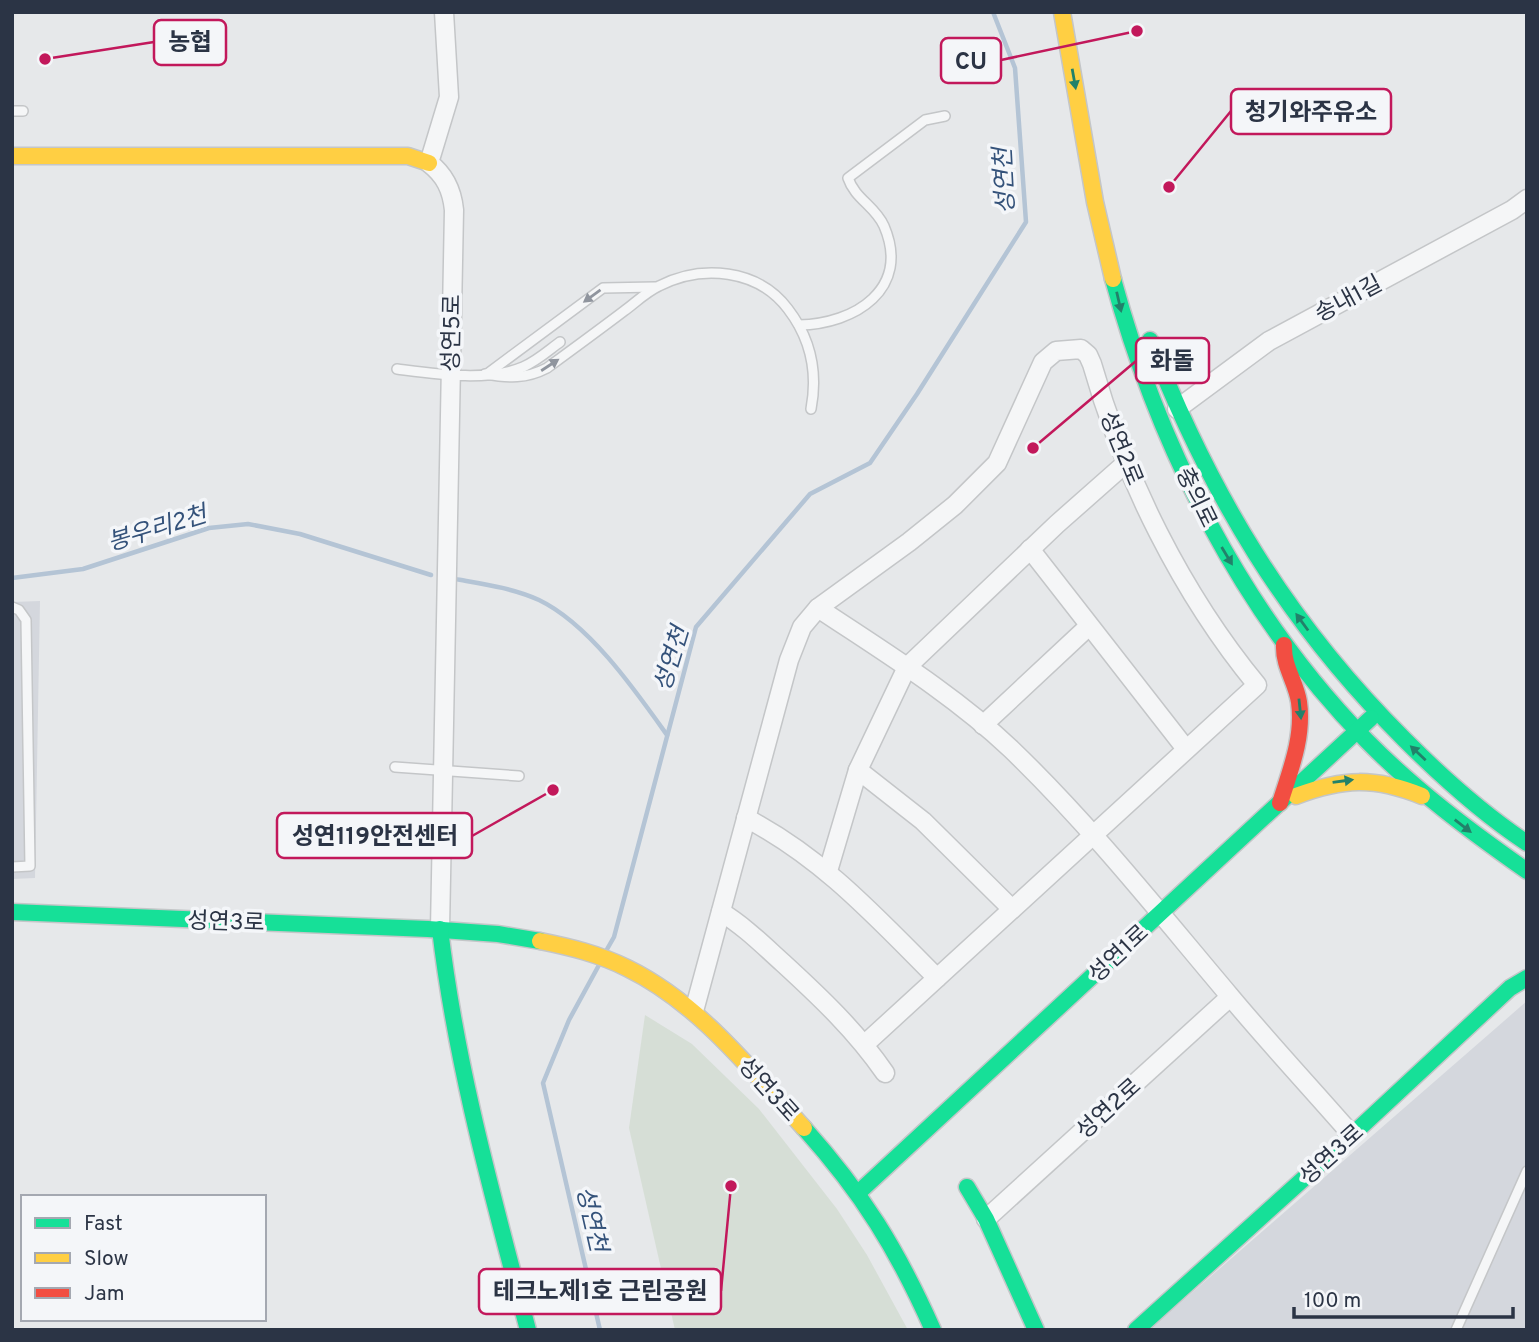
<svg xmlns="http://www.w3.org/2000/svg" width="1539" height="1342" font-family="Overpass,'Noto Sans KR',sans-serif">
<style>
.built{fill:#d4d7dd}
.green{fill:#d6ded6}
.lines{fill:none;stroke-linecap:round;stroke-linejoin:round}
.stream{stroke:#b4c4d5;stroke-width:4.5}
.lane-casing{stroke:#c4c6c8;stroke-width:12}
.street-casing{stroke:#c4c6c8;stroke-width:21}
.fast-casing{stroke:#c4c6c8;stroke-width:19}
.slow-casing{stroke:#c4c6c8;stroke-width:19}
.jam-casing{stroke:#c4c6c8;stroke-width:19}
.lane{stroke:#f5f6f7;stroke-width:9}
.street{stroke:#f5f6f7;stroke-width:18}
.fast{stroke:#16e098;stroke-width:16}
.slow{stroke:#ffcf43;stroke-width:16}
.jam{stroke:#f24e42;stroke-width:16}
.oneway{fill:#22816a}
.oneway2{fill:#90959e}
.labels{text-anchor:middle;stroke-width:7;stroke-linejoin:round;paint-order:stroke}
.street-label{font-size:23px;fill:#2b3445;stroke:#f4f6f9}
.water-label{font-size:24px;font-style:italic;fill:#34527a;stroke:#f4f6f9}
.leader{fill:none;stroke:#c2185b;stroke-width:2.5}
.callout-dot{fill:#c2185b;stroke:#f4f6f9;stroke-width:2.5}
.callout{fill:#f4f6f9;stroke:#c2185b;stroke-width:2.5}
.callout-label{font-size:24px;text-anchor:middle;font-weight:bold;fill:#2b3445}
</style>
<rect width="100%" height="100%" fill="#e6e8ea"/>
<g class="built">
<path d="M40,601L35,878L12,879V602Z"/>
<path d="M1527,1001V1330H1149Z"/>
</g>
<path class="green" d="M645,1015L692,1044L759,1109L837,1209L867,1255L908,1330H675L629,1128Z"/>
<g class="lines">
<g class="stream">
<path d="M12,578L83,569L209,528L248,524L300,534L431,575"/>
<path d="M455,579C483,584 513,588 539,600C589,624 635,690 667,735"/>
<path d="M606,951L614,937L696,627L810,494L870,463L917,394L1026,222L1015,68L993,12"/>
<path d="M599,965L569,1020L543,1083L600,1330"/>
</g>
<g class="lane-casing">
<g id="lane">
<path d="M12,111H23"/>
<path d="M799,325C855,324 911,289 884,226C875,206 855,199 848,178L925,120L945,116"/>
<path d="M397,369C436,374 487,382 523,367C537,361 549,350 560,342"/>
<path d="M485,374C509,378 526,379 547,368C573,349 599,330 624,311C635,303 646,292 659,286C702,264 758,269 788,309C811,339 818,372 811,409"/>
<path d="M487,374L603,288L655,287"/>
<path d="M12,607L19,610L26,620L30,866L12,867"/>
<path d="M395,767L519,776"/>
<path d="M1456,1330L1527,1171"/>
</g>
</g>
<g class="street-casing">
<g id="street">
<path d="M1177,409L1269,341L1512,210L1527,199"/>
<path d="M1030,549L1186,749"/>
<path d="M818,608C884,652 953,694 1011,749C1090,825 1158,911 1229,995C1269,1043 1311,1088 1352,1135"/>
<path d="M983,725L1089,626"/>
<path d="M858,770L923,821L1012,909"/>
<path d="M746,818C824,859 875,916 937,978"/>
<path d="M828,871L858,770L907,667L1057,524L1126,463"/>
<path d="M721,912C744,926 763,945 783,963C820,997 856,1031 885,1073"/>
<path d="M440,929L454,210C452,190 445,175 429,163L449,97L444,12"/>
<path d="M694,1011L789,660L802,627L818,608L909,542L955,505L997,463L1043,362L1056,351L1081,349L1088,355L1092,364C1124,477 1182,594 1257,685L865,1044"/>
<path d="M986,1219L1230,997"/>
</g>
</g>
<g class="fast-casing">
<g id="fast">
<path d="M1113,279C1159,448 1243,614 1366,740C1415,790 1470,831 1527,871"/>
<path d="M1150,340C1210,494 1287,623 1405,740C1443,778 1483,814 1527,843"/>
<path d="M12,912L428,929L498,934L540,941"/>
<path d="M440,929C456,1066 493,1197 528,1330"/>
<path d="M804,1128C863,1194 897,1249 933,1330"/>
<path d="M967,1187L986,1219L1036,1330"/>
<path d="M858,1193L1371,718"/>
<path d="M1136,1330L1352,1135L1510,988L1527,978"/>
</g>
</g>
<g class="slow-casing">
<g id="slow">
<path d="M1062,12L1095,202L1113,279"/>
<path d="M12,156H408L429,163"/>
<path d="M1296,796C1343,778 1375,777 1422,796"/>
<path d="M540,941C570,947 599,954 627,968C699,1003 751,1070 804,1128"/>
</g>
</g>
<g class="jam-casing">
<path id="jam" d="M1280,803C1290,771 1304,737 1299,702C1296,682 1283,666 1284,645"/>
</g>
<use href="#lane" class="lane"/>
<use href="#street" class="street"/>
<use href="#fast" class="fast"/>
<use href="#slow" class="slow"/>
<use href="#jam" class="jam"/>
</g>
<defs><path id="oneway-solid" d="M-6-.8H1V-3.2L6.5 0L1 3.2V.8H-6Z" transform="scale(1.75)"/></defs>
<g class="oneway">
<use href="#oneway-solid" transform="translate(1074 79) rotate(80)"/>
<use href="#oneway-solid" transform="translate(1119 302) rotate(77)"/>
<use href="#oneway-solid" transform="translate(1227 556) rotate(59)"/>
<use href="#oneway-solid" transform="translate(1302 622) rotate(-126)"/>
<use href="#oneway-solid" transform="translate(1300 709) rotate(84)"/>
<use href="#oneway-solid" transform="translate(1418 753) rotate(-137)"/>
<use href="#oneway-solid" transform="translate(1343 781) rotate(-8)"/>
<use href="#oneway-solid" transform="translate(1463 826) rotate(38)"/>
</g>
<g class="oneway2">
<use href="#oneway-solid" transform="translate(592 296) rotate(144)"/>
<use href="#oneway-solid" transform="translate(550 365) rotate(-33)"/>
</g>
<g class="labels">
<g class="street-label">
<text transform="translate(1348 298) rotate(-28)" y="8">송내1길</text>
<text transform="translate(451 333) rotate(-89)" y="8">성연5로</text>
<text transform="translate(1122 448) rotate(68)" y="8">성연2로</text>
<text transform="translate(1197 497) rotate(64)" y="8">충의로</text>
<text transform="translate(226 921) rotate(2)" y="8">성연3로</text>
<text transform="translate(1118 953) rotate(-43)" y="8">성연1로</text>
<text transform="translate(769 1089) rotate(48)" y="8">성연3로</text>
<text transform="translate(1108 1108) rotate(-42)" y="8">성연2로</text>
<text transform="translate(1331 1154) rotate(-42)" y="8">성연3로</text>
</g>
<g class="water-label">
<text transform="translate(1004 181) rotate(-93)" y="8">성연천</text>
<text transform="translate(157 528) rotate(-17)" y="8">봉우리2천</text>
<text transform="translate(671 659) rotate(-73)" y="8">성연천</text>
<text transform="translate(592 1219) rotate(77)" y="8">성연천</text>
</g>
</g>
<path class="leader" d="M45 59L154 42M1137 31L1001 60M1169 187L1231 111M1033 448L1136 361M553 790L472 836M731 1186L721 1291"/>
<g class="callout-dot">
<circle cx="45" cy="59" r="7"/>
<circle cx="1137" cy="31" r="7"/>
<circle cx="1169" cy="187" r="7"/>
<circle cx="1033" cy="448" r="7"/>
<circle cx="553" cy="790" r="7"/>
<circle cx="731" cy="1186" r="7"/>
</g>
<g class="callout">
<rect x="154" y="20" width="72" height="45" rx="7"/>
<rect x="941" y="38" width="60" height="45" rx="7"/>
<rect x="1231" y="89" width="160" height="45" rx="7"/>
<rect x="1136" y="338" width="73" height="45" rx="7"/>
<rect x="277" y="813" width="195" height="45" rx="7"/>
<rect x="479" y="1269" width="242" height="45" rx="7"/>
</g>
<g class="callout-label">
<text x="190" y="50">농협</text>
<text x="971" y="69">CU</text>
<text x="1311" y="120">청기와주유소</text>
<text x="1172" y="369">화돌</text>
<text x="375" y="844">성연119안전센터</text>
<text x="600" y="1299">테크노제1호 근린공원</text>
</g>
<rect width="1539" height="1342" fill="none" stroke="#2b3445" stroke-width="28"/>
<rect x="21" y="1195" width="245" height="126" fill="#f4f6f9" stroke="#a4a8b1" stroke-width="2"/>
<rect x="35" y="1218" width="35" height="10" fill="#16e098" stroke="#a4a8b1" stroke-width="2"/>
<text x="84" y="1230" font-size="21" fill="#2b3445">Fast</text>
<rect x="35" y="1253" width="35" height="10" fill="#ffcf43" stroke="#a4a8b1" stroke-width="2"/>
<text x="84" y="1265" font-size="21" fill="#2b3445">Slow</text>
<rect x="35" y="1288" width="35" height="10" fill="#f24e42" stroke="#a4a8b1" stroke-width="2"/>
<text x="84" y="1300" font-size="21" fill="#2b3445">Jam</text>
<path d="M1294 1307v10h219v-10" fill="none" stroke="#2b3445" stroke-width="3.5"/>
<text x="1304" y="1307" font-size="21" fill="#2b3445" stroke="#f4f6f9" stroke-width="5" paint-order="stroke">100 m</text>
</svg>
